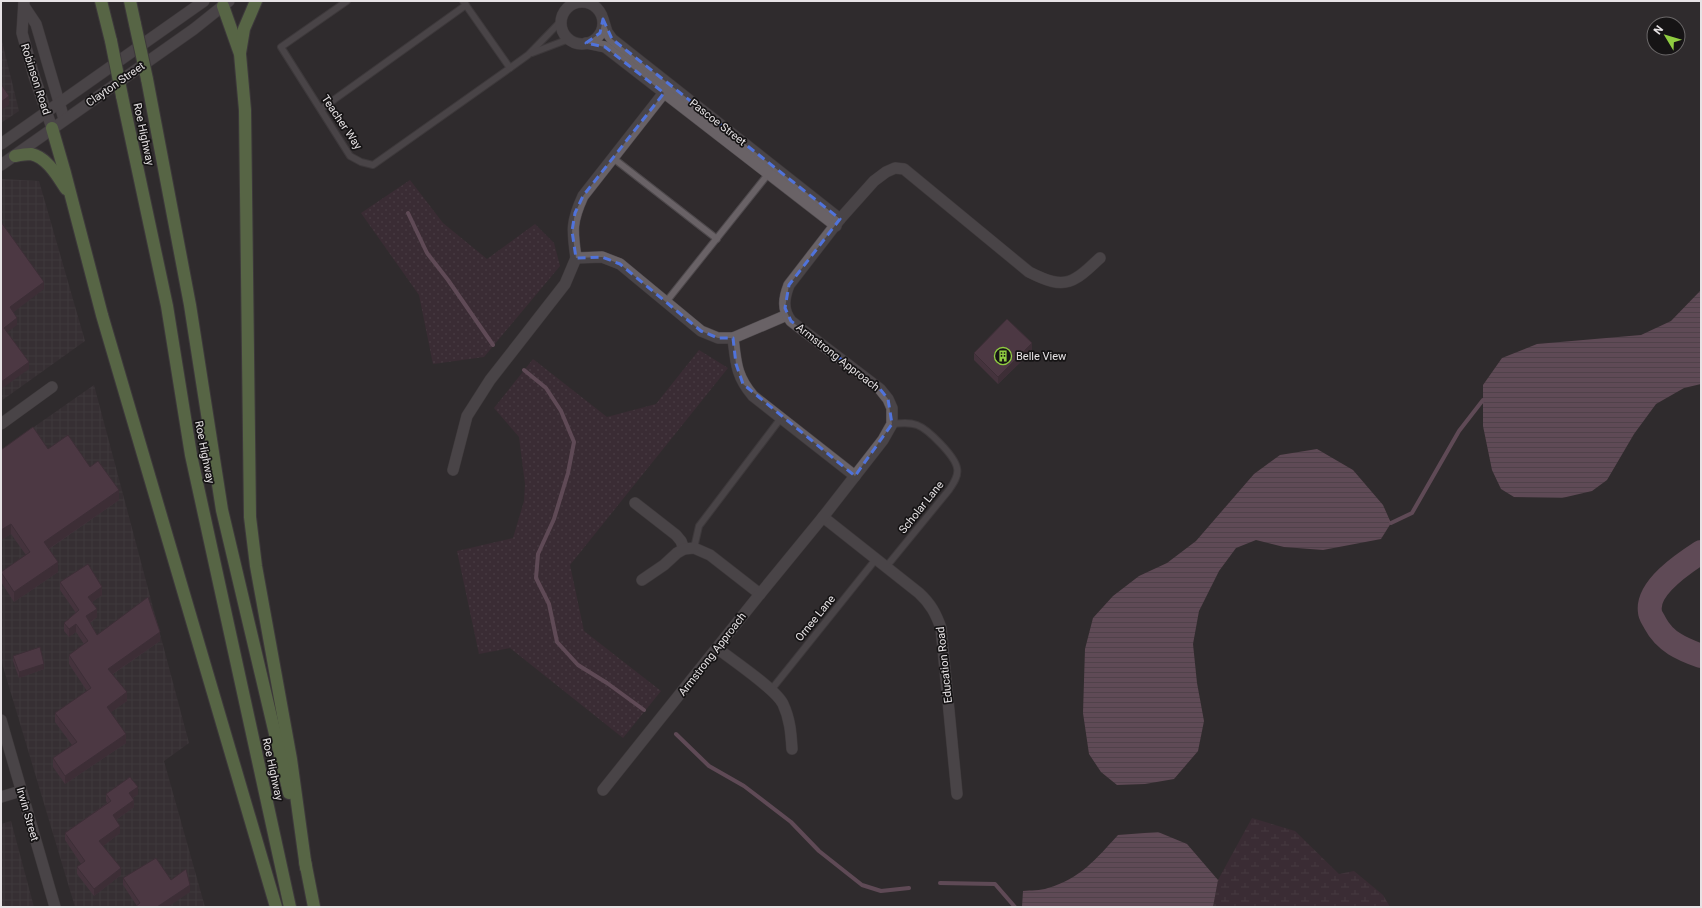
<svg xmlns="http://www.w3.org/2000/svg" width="1702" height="908" font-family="Roboto,sans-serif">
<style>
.industrial{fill:url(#industrial-grid)}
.wetland{fill:url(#wetland-marsh)}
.park{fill:url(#park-dots)}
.water{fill:url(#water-rules)}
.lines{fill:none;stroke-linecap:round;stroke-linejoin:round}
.stream{stroke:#9a6f87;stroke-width:4}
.river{stroke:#9a6f87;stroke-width:24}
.service-casing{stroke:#4e494c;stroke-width:8}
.minor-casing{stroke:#4e494c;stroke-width:12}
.secondary-casing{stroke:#4e494c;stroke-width:12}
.motorway-casing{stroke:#4e494c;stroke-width:14}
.service{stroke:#696266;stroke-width:6}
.minor{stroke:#696266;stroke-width:11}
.secondary{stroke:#696266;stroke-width:11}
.motorway{stroke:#88ac62;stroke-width:12}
.motorway-bridge-casing{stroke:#4e494c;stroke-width:14;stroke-linecap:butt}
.motorway-bridge{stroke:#88ac62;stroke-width:12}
.wall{fill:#5f3d51}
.shaded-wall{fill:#4e3242}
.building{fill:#6f475e;stroke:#4e3242}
.marked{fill:none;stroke:#5073db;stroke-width:3;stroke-dasharray:8 5;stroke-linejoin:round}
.labels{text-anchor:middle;stroke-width:3.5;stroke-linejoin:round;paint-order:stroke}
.street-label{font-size:11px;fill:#e7e3e5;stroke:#161415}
.poi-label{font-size:11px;fill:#e7e3e5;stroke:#161415;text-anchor:start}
</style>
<defs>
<pattern id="industrial-grid" width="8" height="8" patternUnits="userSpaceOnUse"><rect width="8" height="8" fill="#3e343a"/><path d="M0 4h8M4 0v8" fill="none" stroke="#51484d"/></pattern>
<pattern id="wetland-marsh" width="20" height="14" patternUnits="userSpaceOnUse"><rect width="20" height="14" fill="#482d3c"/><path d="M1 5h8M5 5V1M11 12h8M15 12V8" fill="none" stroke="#624b58"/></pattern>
<pattern id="park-dots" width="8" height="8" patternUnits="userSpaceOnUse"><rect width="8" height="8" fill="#482d3c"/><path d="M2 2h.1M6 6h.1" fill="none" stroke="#624b58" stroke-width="1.8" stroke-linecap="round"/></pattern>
<pattern id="water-rules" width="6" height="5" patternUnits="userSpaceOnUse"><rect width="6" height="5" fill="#9a6f87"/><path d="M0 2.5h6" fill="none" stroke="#785e6d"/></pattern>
</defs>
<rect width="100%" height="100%" fill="#302b2d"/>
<g class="industrial">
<path d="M1,37L19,111L1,123Z"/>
<path d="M2,179L39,181L85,341L1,401V180Z"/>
<path d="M94,385L189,743L164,761L205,907H75L1,660V450Z"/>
<path d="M11,821L34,907H1V824Z"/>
</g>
<path class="wetland" d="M1252,818L1295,831L1339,874L1354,871L1383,895L1390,907H1213L1218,880Z"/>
<g class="park">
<path d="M410,180L443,223L487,259L535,224L554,243L560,266L484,357L433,364L419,295L361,213Z"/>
<path d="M699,350L728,368L570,565L584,631L661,691L623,738L510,648L479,654L457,551L513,538L524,501L525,484L519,437L494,408L533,359L607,417L656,404Z"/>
</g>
<g class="water">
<path d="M1701,290V384L1684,388L1656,404L1634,434L1607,480L1592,491L1562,498L1514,497L1501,489L1492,470L1483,426V385L1502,358L1537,344L1641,335L1671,321Z"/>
<path d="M1317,449L1353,470L1383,505L1391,523L1381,539L1323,550L1284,547L1256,540L1236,548L1219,571L1199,611L1193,644L1197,683L1204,721L1198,751L1174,779L1145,784L1117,785L1101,772L1089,754L1083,713L1085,649L1093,618L1113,596L1139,576L1167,563L1196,541L1254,474L1280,455Z"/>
<path d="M1158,832L1187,844L1218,880L1213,907H1022L1023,891C1031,890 1040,891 1048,888C1080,879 1096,859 1118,835Z"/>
</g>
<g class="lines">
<g class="stream">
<path d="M408,213L427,253L448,280L493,345"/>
<path d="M524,370L546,388L561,411L574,442L568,473L554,519L538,554L536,578L549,604L557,642L578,665L607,683L644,710"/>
<path d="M1391,523L1412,513L1459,431L1483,400"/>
<path d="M676,734L709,766L744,786L791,822L819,851L862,885L881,891L909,888"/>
<path d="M940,883L995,884L1015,907"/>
</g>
<path class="river" d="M1701,552C1684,563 1646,588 1650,612C1650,616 1654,620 1655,623C1665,642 1682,649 1701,656"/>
<g class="service-casing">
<g id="service">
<path d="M347,1L281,47L350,156L361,162L373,165L510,68L528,55L561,21"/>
<path d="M463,1L510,68"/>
<path d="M532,53L569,39"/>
<path d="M321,109L466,5"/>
<path d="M613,158L717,239"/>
<path d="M666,302L769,173"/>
<path d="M694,548L699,526L781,418"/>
<path d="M886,567L949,490C953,484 959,476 957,468C955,456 928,429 917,425C909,422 901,423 892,424"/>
<path d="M771,690L876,559"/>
</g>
</g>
<g class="minor-casing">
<g id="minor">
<path d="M24,1L22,33L34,76L52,128"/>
<circle cx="582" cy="23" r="21"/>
<path d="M24,6L36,24L64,119"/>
<path d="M603,19L607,32L612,39L840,219"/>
<path d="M586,43L605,47L836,226"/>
<path d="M670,85L583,196C571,222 572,230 576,258L602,257L620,264L701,331L718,338H733"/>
<path d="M787,315L733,338C736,363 736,376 753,396L855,476"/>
<path d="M1,424L52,387"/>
<path d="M453,470L467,416L490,380L565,284L576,258"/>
<path d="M635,503L676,535L681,541L684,549"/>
<path d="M823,517L919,593C931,604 936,614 941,628L957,794"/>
<path d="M642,580L664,565L677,553L684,549L694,548L710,555L760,594"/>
<path d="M717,648C732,660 776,689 783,704C790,719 791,733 792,749"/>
<path d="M1,720L55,907"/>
<path d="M603,790L760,594L823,517L883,440L892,424V408L888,399L880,389L791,321C782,309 784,298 789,285L840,219L874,181L886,172L895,168L904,169L1029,272C1043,279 1061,288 1076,278C1085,273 1093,264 1100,258"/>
<path d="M1,797L21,791"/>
</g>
</g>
<g class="secondary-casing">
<g id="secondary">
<path d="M1,144L204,1"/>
<path d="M1,165L194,29L229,1"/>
</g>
</g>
<g class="motorway-casing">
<g id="motorway">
<path d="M101,1L111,41"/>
<path d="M130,1L135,24"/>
<path d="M223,6L240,54L245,110L250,517L256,566L291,759L306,868"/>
<path d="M240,53L244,29L256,1"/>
<path d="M147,79L190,305L222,510L289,793"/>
<path d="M122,96L167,306L191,455L290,907"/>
<path d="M52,128L65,173L102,315L276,907"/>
<path d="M15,156C20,155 26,154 31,154C47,157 58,177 66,189"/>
<path d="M305,861L314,907"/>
</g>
</g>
<use href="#service" class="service"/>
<use href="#minor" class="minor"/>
<use href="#secondary" class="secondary"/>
<use href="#motorway" class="motorway"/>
<g class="motorway-bridge-casing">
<g id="motorway-bridge">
<path d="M135,24L147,79"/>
<path d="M111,41L122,96"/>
</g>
</g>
<use href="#motorway-bridge" class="motorway-bridge"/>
</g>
<g class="wall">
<path d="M1032,351L998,384L974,360V353Z"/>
<path d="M48,449L90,467L119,500L49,549L58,572L14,602L1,582V572L26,555L11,534L1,540Z"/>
<path d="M60,582L102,595L92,602L97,617L90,623L97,635L160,641L113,674L127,701L111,712L126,743L65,784L53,767V758L72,745L55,722V713L87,691L69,664V655L84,644L76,632L69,637L64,631V623L76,613L60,590Z"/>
<path d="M13,656L44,669L19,678L13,661Z"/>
<path d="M106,794H138L133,798L134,807L116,820L120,833L103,846L121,875L94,896L77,874V867L81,864L65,840V833L107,803L106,801Z"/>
<path d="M123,878L171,880L190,892L137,906L123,885Z"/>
</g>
<g class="shaded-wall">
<path d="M9,96V105L1,110V102Z"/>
<path d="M44,282V289L10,315V307Z"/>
<path d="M17,318V325L4,335V328Z"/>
<path d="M1032,343V351L998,384V377Z"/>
<path d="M29,362V369L1,389V382Z"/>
<path d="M119,490V500L44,552V542Z"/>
<path d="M11,524V534L1,540V530Z"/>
<path d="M58,562V572L14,602V592Z"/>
<path d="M102,587V595L88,605V597Z"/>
<path d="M97,609V617L86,625V616Z"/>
<path d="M76,624V632L69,637V629Z"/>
<path d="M160,632V641L108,677V669Z"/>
<path d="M44,664V669L19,678V672Z"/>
<path d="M127,692V701L107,715V707Z"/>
<path d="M126,734V743L65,784V776Z"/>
<path d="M138,787V794L129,801V793Z"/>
<path d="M134,800V807L113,822V815Z"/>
<path d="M120,826V833L99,849V841Z"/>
<path d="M121,868V875L94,896V889Z"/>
<path d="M190,885V892L168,907H157Z"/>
</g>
<g class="building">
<path d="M1,84L9,96L1,102Z"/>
<path d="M1,222L44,282L10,307L17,318L4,328L29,362L1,382Z"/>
<path d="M1007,319L1032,343L998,377L974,353Z"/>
<path d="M33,427L48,449L68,435L90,467L98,461L119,490L44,542L58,562L14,592L1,572L30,552L11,524L1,530V450Z"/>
<path d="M88,564L102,587L88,597L97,609L86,616L97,635L148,597L160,632L108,669L127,692L107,707L126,734L65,776L53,758L77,742L55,713L91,688L69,655L88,641L76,624L69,629L64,623L79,610L60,582Z"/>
<path d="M40,647L44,664L19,672L13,656Z"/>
<path d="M130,777L138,787L129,793L134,800L113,815L120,826L99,841L121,868L94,889L77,867L85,861L65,833L111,801L106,794Z"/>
<path d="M156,858L171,880L186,869L190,885L157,907H135L140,903L123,878Z"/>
</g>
<path d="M0 0H1702V908H0ZM603,19L612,39L840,219L789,285L785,308L791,321L880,389L888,399L892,424L855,476L743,384L736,364L733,338H718L701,331L620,264L602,257L576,258L572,231L575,213L583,196L664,93L605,47L586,43L600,33Z" fill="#302b2d" fill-opacity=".55" fill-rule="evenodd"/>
<path class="marked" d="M603,19L612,39L840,219L789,285L785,308L791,321L880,389L888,399L892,424L855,476L743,384L736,364L733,338H718L701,331L620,264L602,257L576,258L572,231L575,213L583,196L664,93L605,47L586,43L600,33Z"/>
<defs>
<g id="building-ring" transform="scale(0.9)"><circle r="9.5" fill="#161415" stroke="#90cd41" stroke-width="1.5"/><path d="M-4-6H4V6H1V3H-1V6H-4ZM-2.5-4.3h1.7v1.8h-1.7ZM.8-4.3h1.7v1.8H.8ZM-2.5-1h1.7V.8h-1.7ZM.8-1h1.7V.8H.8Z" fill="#90cd41"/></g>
</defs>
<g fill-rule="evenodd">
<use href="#building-ring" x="1003" y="356"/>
</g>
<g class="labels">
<g class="street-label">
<text transform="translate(36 79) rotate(72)" y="4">Robinson Road</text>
<text transform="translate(115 84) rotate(-35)" y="4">Clayton Street</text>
<text transform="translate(342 122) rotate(56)" y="4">Teacher Way</text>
<text transform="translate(718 122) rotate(38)" y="4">Pascoe Street</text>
<text transform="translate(144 134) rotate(78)" y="4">Roe Highway</text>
<text transform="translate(838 357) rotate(38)" y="4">Armstrong Approach</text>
<text transform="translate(205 452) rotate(79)" y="4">Roe Highway</text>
<text transform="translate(921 507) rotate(-51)" y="4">Scholar Lane</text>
<text transform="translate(815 618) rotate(-51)" y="4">Ornee Lane</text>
<text transform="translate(712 654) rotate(-52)" y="4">Armstrong Approach</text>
<text transform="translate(944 665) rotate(-96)" y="4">Education Road</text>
<text transform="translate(273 769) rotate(78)" y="4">Roe Highway</text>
<text transform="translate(28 814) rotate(74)" y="4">Irwin Street</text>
</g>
<g class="poi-label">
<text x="1016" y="360">Belle View</text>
</g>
</g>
<rect width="1702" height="908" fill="none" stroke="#e7e3e5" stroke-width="4"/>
<g transform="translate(1666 36) rotate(308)"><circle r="19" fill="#161415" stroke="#6a6768"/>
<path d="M0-3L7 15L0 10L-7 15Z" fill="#90cd41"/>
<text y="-6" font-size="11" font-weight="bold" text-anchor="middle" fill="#e7e3e5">N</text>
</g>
</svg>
